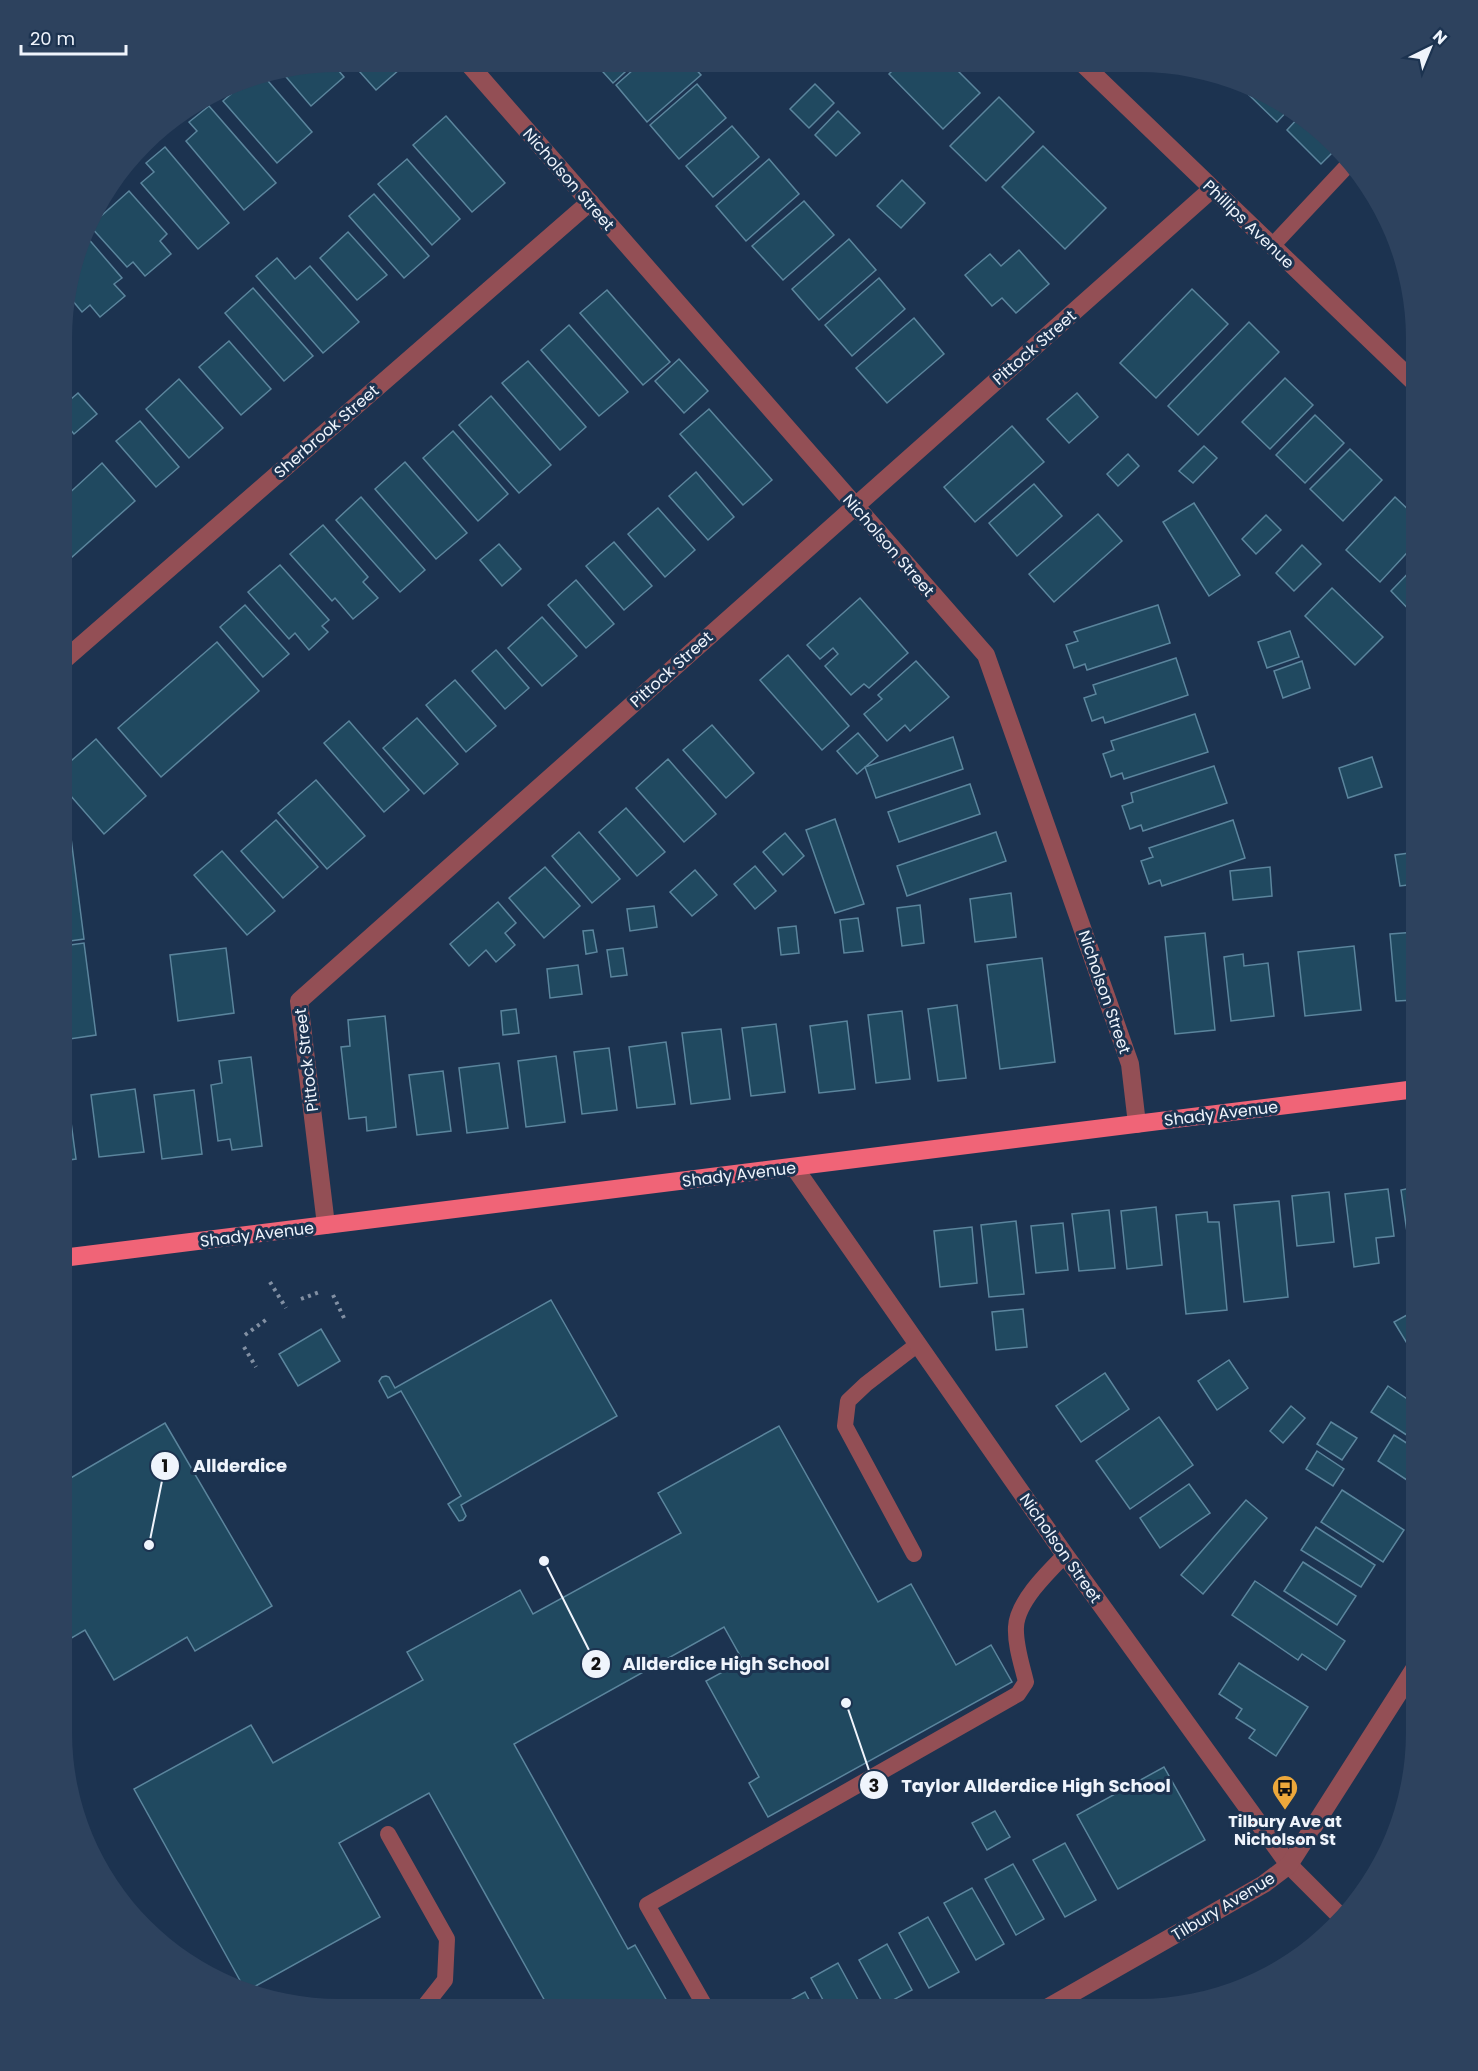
<svg xmlns="http://www.w3.org/2000/svg" width="1478" height="2071" font-family="Poppins,sans-serif">
<style>
.building{fill:#204960;stroke:#5b859d;stroke-width:1.5}
.lines{fill:none;stroke-linecap:round;stroke-linejoin:round}
.path{stroke:#8290a3;stroke-width:4;stroke-dasharray:3 4.5;stroke-linecap:butt}
.lane{stroke:#934f55;stroke-width:16}
.street{stroke:#934f55;stroke-width:18}
.primary{stroke:#f06477;stroke-width:18}
.labels{text-anchor:middle;stroke-width:6;stroke-linejoin:round;paint-order:stroke}
.street-label{font-size:16px;fill:#eff4fc;stroke:#1c3350}
.poi-label{font-size:16px;font-weight:bold;fill:#eff4fc;stroke:#1c3350}
.leader{fill:none;stroke:#eff4fc;stroke-width:2}
.callout-dot{fill:#eff4fc;stroke:#1c3350;stroke-width:2}
.mark-label{font-size:18px;text-anchor:middle;font-weight:bold;fill:#111}
.callout-label{font-size:18px;text-anchor:middle;font-weight:bold;fill:#eff4fc;stroke:#1c3350;stroke-width:6;stroke-linejoin:round;paint-order:stroke}
</style>
<rect width="100%" height="100%" fill="#1c3350"/>
<g class="building">
<path d="M351,62H408L376,90Z"/>
<path d="M594,62H636L613,83Z"/>
<path d="M642,62L690,63L701,75L647,122L616,85Z"/>
<path d="M332,63L344,77L311,106L281,71Z"/>
<path d="M900,63H950L980,93L943,129L889,74Z"/>
<path d="M262,74L312,132L277,163L223,101L252,76Z"/>
<path d="M697,84L726,118L679,159L650,125Z"/>
<path d="M815,84L834,103L809,128L790,109Z"/>
<path d="M1254,88L1290,108L1277,122L1248,94Z"/>
<path d="M999,97L1034,132L986,181L950,146Z"/>
<path d="M209,106L276,183L244,210L186,141L197,131L189,122Z"/>
<path d="M838,111L860,133L836,156L815,135Z"/>
<path d="M1301,115L1308,119L1334,151L1321,164L1287,130Z"/>
<path d="M446,116L505,183L472,212L413,145Z"/>
<path d="M732,126L759,157L713,197L686,166Z"/>
<path d="M1043,146L1106,208L1065,249L1002,187Z"/>
<path d="M165,147L229,223L198,249L141,183L154,172L146,163Z"/>
<path d="M407,159L460,219L432,245L378,184Z"/>
<path d="M769,159L799,194L746,241L716,206Z"/>
<path d="M902,180L925,203L901,228L877,206Z"/>
<path d="M129,191L167,234L160,241L171,254L145,276L133,262L127,267L90,226Z"/>
<path d="M374,194L429,256L404,278L349,216Z"/>
<path d="M804,201L834,235L783,280L752,246Z"/>
<path d="M348,232L387,275L357,300L320,258Z"/>
<path d="M86,236L122,278L114,284L125,296L100,317L90,305L82,312L67,294Z"/>
<path d="M849,239L876,270L819,320L792,289Z"/>
<path d="M1019,250L1049,284L1016,313L1002,298L992,306L965,275L990,254L1001,266Z"/>
<path d="M277,258L295,279L310,266L359,322L323,353L256,276Z"/>
<path d="M879,278L905,309L852,356L825,325Z"/>
<path d="M253,288L313,356L284,381L225,313Z"/>
<path d="M1192,289L1228,324L1156,398L1120,363Z"/>
<path d="M607,290L670,362L643,385L580,313Z"/>
<path d="M65,299L72,307L64,314V302Z"/>
<path d="M914,318L944,354L887,403L856,368Z"/>
<path d="M1249,322L1279,352L1198,435L1168,406Z"/>
<path d="M569,325L628,392L599,416L541,350Z"/>
<path d="M229,341L271,389L241,415L199,367Z"/>
<path d="M679,359L708,391L684,413L655,381Z"/>
<path d="M528,361L586,427L560,450L502,383Z"/>
<path d="M1285,378L1313,405L1270,449L1242,422Z"/>
<path d="M179,379L223,428L189,458L146,409Z"/>
<path d="M78,393L97,414L74,434L64,422V405Z"/>
<path d="M1077,393L1098,417L1069,443L1047,419Z"/>
<path d="M491,396L551,465L519,493L459,425Z"/>
<path d="M709,409L772,480L743,505L680,434Z"/>
<path d="M1315,415L1344,443L1305,483L1276,455Z"/>
<path d="M140,421L179,467L156,487L116,441Z"/>
<path d="M1012,426L1044,462L975,522L944,487Z"/>
<path d="M453,431L508,494L478,521L423,458Z"/>
<path d="M1204,446L1217,458L1193,483L1179,471Z"/>
<path d="M1350,449L1382,480L1343,521L1310,489Z"/>
<path d="M1128,454L1139,466L1118,486L1107,474Z"/>
<path d="M405,462L467,533L436,559L375,489Z"/>
<path d="M102,463L135,501L63,565L64,498Z"/>
<path d="M696,472L734,517L708,540L669,496Z"/>
<path d="M1034,484L1062,516L1017,556L989,523Z"/>
<path d="M361,497L425,570L400,592L336,520Z"/>
<path d="M1395,497L1416,517V543L1380,582L1346,550Z"/>
<path d="M1194,503L1240,575L1209,596L1163,522Z"/>
<path d="M658,508L695,550L665,577L628,534Z"/>
<path d="M1098,514L1122,541L1054,602L1029,574Z"/>
<path d="M1266,515L1281,530L1256,554L1242,539Z"/>
<path d="M323,525L368,577L363,582L378,598L353,619L335,598L332,601L290,554Z"/>
<path d="M614,542L652,586L624,610L586,566Z"/>
<path d="M499,544L521,569L502,586L480,560Z"/>
<path d="M1302,545L1321,564L1294,591L1276,573Z"/>
<path d="M280,565L329,620L322,626L328,632L309,650L295,633L289,639L248,592Z"/>
<path d="M1416,565V617L1391,591Z"/>
<path d="M576,580L614,624L586,648L548,605Z"/>
<path d="M1332,588L1383,637L1355,665L1305,616Z"/>
<path d="M860,598L908,653L869,688L864,684L851,695L825,666L838,654L833,648L820,659L807,645Z"/>
<path d="M245,605L289,654L263,677L220,627Z"/>
<path d="M1158,605L1170,643L1087,670L1085,664L1074,668L1066,645L1078,641L1074,632Z"/>
<path d="M542,617L577,656L542,686L508,648Z"/>
<path d="M1290,631L1299,657L1267,668L1258,642Z"/>
<path d="M217,642L259,691L161,777L118,728Z"/>
<path d="M496,650L529,688L505,709L472,671Z"/>
<path d="M788,655L849,726L822,750L760,680Z"/>
<path d="M1176,658L1188,695L1105,723L1103,717L1092,721L1084,698L1096,694L1093,685Z"/>
<path d="M916,661L949,697L910,731L905,725L887,741L864,714L882,699L878,695Z"/>
<path d="M1302,661L1310,688L1283,698L1274,671Z"/>
<path d="M455,680L496,726L466,752L426,705Z"/>
<path d="M1195,714L1208,752L1124,779L1122,773L1111,777L1103,754L1114,750L1111,741Z"/>
<path d="M417,718L458,764L424,794L383,748Z"/>
<path d="M349,721L409,790L384,812L324,743Z"/>
<path d="M712,725L754,773L726,798L683,750Z"/>
<path d="M858,733L878,756L857,774L837,751Z"/>
<path d="M953,737L963,769L876,798L865,767Z"/>
<path d="M96,739L146,796L104,834L63,787V768Z"/>
<path d="M1372,757L1382,787L1348,798L1339,768Z"/>
<path d="M668,759L716,814L684,842L636,788Z"/>
<path d="M1214,766L1227,803L1143,831L1141,825L1130,829L1122,806L1133,802L1131,793Z"/>
<path d="M316,780L365,836L327,869L278,813Z"/>
<path d="M970,784L980,814L899,842L888,812Z"/>
<path d="M626,808L665,852L637,876L599,832Z"/>
<path d="M835,819L864,904L835,913L806,830Z"/>
<path d="M276,820L318,867L283,898L241,851Z"/>
<path d="M1233,820L1245,858L1162,886L1160,880L1149,884L1141,861L1153,857L1149,848Z"/>
<path d="M579,832L620,879L592,903L552,856Z"/>
<path d="M996,832L1006,861L907,896L897,866Z"/>
<path d="M785,833L804,856L783,875L763,852Z"/>
<path d="M71,838L84,939L63,942V839Z"/>
<path d="M222,851L275,911L247,935L194,875Z"/>
<path d="M1416,852V884L1400,886L1395,855Z"/>
<path d="M755,866L776,891L755,909L734,884Z"/>
<path d="M545,867L580,906L544,938L509,898Z"/>
<path d="M1270,867L1272,896L1233,900L1230,871Z"/>
<path d="M695,870L717,895L692,916L670,892Z"/>
<path d="M1011,893L1016,937L975,942L970,899Z"/>
<path d="M498,902L516,923L505,933L515,945L496,962L486,950L469,966L450,944Z"/>
<path d="M920,905L924,943L902,946L897,908Z"/>
<path d="M654,906L657,927L630,931L627,909Z"/>
<path d="M858,918L863,951L844,953L840,920Z"/>
<path d="M796,926L799,953L781,955L778,928Z"/>
<path d="M593,930L597,952L586,954L583,931Z"/>
<path d="M1416,932V1000L1396,1001L1390,934Z"/>
<path d="M1205,933L1215,1030L1175,1034L1165,937Z"/>
<path d="M84,943L96,1035L63,1040V946Z"/>
<path d="M1354,946L1361,1010L1305,1016L1298,952Z"/>
<path d="M226,948L234,1013L178,1021L170,955Z"/>
<path d="M623,948L627,975L611,977L607,950Z"/>
<path d="M1243,954L1244,966L1268,963L1274,1016L1231,1021L1224,957Z"/>
<path d="M1042,958L1055,1062L1000,1069L987,965Z"/>
<path d="M578,965L582,994L550,998L547,969Z"/>
<path d="M957,1005L966,1078L938,1081L928,1009Z"/>
<path d="M516,1009L519,1033L503,1035L501,1011Z"/>
<path d="M902,1011L910,1079L876,1083L868,1015Z"/>
<path d="M385,1016L396,1127L367,1131L366,1117L349,1119L341,1047L350,1046L348,1020Z"/>
<path d="M847,1021L855,1089L819,1093L810,1026Z"/>
<path d="M776,1024L785,1092L751,1096L742,1028Z"/>
<path d="M721,1029L730,1099L691,1104L682,1033Z"/>
<path d="M666,1042L675,1104L637,1108L629,1047Z"/>
<path d="M609,1048L617,1110L582,1114L574,1052Z"/>
<path d="M556,1056L565,1122L526,1127L518,1061Z"/>
<path d="M251,1057L262,1146L232,1150L230,1139L218,1141L211,1085L222,1083L219,1061Z"/>
<path d="M499,1063L508,1128L467,1133L459,1068Z"/>
<path d="M443,1071L451,1131L417,1135L409,1075Z"/>
<path d="M135,1089L144,1152L99,1157L91,1095Z"/>
<path d="M194,1090L202,1154L162,1159L154,1095Z"/>
<path d="M63,1100H68L76,1159L62,1161Z"/>
<path d="M1416,1187V1266L1412,1267L1401,1190Z"/>
<path d="M1388,1189L1394,1236L1376,1238L1379,1263L1354,1267L1345,1194Z"/>
<path d="M1329,1192L1334,1242L1297,1246L1292,1196Z"/>
<path d="M1279,1201L1288,1297L1244,1302L1234,1205Z"/>
<path d="M1156,1207L1162,1265L1127,1269L1121,1211Z"/>
<path d="M1109,1210L1115,1268L1079,1271L1072,1214Z"/>
<path d="M1207,1212L1208,1222H1219L1227,1310L1186,1314L1176,1215Z"/>
<path d="M1016,1221L1024,1294L989,1297L981,1225Z"/>
<path d="M1063,1223L1068,1270L1036,1273L1031,1226Z"/>
<path d="M972,1227L977,1283L940,1287L934,1231Z"/>
<path d="M551,1300L617,1416L461,1505L466,1516L463,1520L459,1521L448,1504L461,1496L401,1391L388,1398L379,1381L382,1377L386,1376L389,1377L395,1388Z"/>
<path d="M1023,1309L1027,1347L996,1350L992,1312Z"/>
<path d="M1416,1310V1340L1408,1345L1394,1322Z"/>
<path d="M321,1329L340,1361L298,1386L279,1354Z"/>
<path d="M1229,1360L1248,1388L1217,1410L1198,1381Z"/>
<path d="M1105,1373L1129,1409L1081,1442L1056,1406Z"/>
<path d="M1388,1386L1416,1405V1441L1371,1412Z"/>
<path d="M1291,1406L1305,1418L1283,1443L1270,1431Z"/>
<path d="M1159,1417L1193,1465L1130,1509L1096,1461Z"/>
<path d="M1331,1422L1357,1438L1342,1460L1317,1444Z"/>
<path d="M165,1423L272,1606L195,1651L187,1637L114,1680L85,1630L63,1643L62,1640V1483Z"/>
<path d="M779,1426L878,1602L911,1584L956,1665L991,1645L1012,1682L768,1817L749,1783L759,1777L706,1681L743,1661L724,1627L514,1744L628,1949L635,1945L671,2008H538L546,2003L429,1793L339,1843L380,1917L252,1988L242,1984L134,1789L251,1725L273,1763L423,1680L407,1652L520,1590L533,1614L681,1533L658,1493Z"/>
<path d="M1394,1435L1416,1449V1486L1378,1461Z"/>
<path d="M1317,1451L1344,1469L1333,1486L1306,1469Z"/>
<path d="M1189,1484L1210,1513L1160,1548L1140,1518Z"/>
<path d="M1342,1490L1404,1530L1383,1562L1321,1522Z"/>
<path d="M1246,1500L1267,1518L1203,1594L1181,1575Z"/>
<path d="M1316,1527L1375,1565L1361,1587L1301,1550Z"/>
<path d="M1303,1562L1356,1596L1337,1625L1284,1591Z"/>
<path d="M1255,1581L1345,1641L1326,1670L1302,1654L1298,1660L1232,1615Z"/>
<path d="M1239,1663L1308,1707L1276,1756L1249,1738L1255,1730L1236,1718L1242,1709L1219,1694Z"/>
<path d="M1164,1767L1205,1840L1118,1889L1077,1815Z"/>
<path d="M995,1811L1010,1837L987,1850L972,1823Z"/>
<path d="M1065,1843L1096,1900L1065,1917L1033,1860Z"/>
<path d="M1013,1864L1044,1919L1016,1935L985,1879Z"/>
<path d="M972,1888L1004,1944L976,1960L944,1903Z"/>
<path d="M928,1917L959,1972L929,1988L899,1933Z"/>
<path d="M887,1944L912,1990L884,2005L859,1960Z"/>
<path d="M838,1963L863,2009H828L811,1978Z"/>
<path d="M805,1992L814,2009L776,2008Z"/>
</g>
<g class="lines">
<g class="path">
<path d="M270,1282L286,1308"/>
<path d="M333,1295L344,1318"/>
<path d="M301,1299L322,1291"/>
<path d="M245,1335L267,1319"/>
<path d="M244,1347L256,1367"/>
</g>
<g class="lane">
<path d="M1272,246L1347,166"/>
<path d="M914,1554L845,1426L848,1401L866,1384L918,1344"/>
<path d="M388,1834L447,1939L445,1980L423,2008"/>
<path d="M706,2008L647,1905L1018,1694L1026,1682C1022,1665 1015,1645 1016,1627C1017,1602 1048,1572 1065,1555"/>
</g>
<g class="street">
<path d="M467,62L986,655L1130,1064L1137,1124"/>
<path d="M1083,64L1416,384"/>
<path d="M63,661L590,202"/>
<path d="M794,1167L1065,1555L1263,1829L1289,1865L1342,1918"/>
<path d="M326,1225L299,1001L1212,189"/>
<path d="M1045,2009L1264,1884L1289,1865L1416,1666"/>
</g>
<path class="primary" d="M62,1258L1416,1089"/>
</g>
<defs>
<g id="bus-pin" transform="scale(1.35)"><path d="M0 17L-7.5 6A9.5 9.5 0 1 1 7.5 6Z" fill="#eda83b" stroke="#1c3350"/><path d="M-5-6H5V4H4V6H2V4H-2V6H-4V4H-5ZM-3.5-4V0h7V-4ZM-3.5 1.2v1.5H-2V1.2ZM2 1.2v1.5H3.5V1.2Z" fill="#111"/></g>
</defs>
<g fill-rule="evenodd">
<use href="#bus-pin" x="1285" y="1788"/>
</g>
<g class="labels">
<g class="street-label">
<text transform="translate(569 179) rotate(49)" y="6">Nicholson Street</text>
<text transform="translate(1249 224) rotate(44)" y="6">Phillips Avenue</text>
<text transform="translate(1034 347) rotate(-41)" y="6">Pittock Street</text>
<text transform="translate(326 431) rotate(-41)" y="6">Sherbrook Street</text>
<text transform="translate(889 545) rotate(49)" y="6">Nicholson Street</text>
<text transform="translate(671 669) rotate(-42)" y="6">Pittock Street</text>
<text transform="translate(1105 992) rotate(71)" y="6">Nicholson Street</text>
<text transform="translate(306 1060) rotate(-97)" y="6">Pittock Street</text>
<text transform="translate(1221 1113) rotate(-7)" y="6">Shady Avenue</text>
<text transform="translate(739 1174) rotate(-7)" y="6">Shady Avenue</text>
<text transform="translate(257 1234) rotate(-7)" y="6">Shady Avenue</text>
<text transform="translate(1061 1548) rotate(55)" y="6">Nicholson Street</text>
<text transform="translate(1223 1906) rotate(-31)" y="6">Tilbury Avenue</text>
</g>
<g class="poi-label">
<text x="1285" y="1827">Tilbury Ave at<tspan x="1285" dy="18">Nicholson St</tspan></text>
</g>
</g>
<path d="M0 0H1478V2071H0ZM339 72H1139A267 267 0 0 1 1406 339V1732A267 267 0 0 1 1139 1999H339A267 267 0 0 1 72 1732V339A267 267 0 0 1 339 72Z" fill="#2d425e" fill-rule="evenodd"/>
<path class="leader" d="M149 1545L165 1466M544 1561L596 1664M846 1703L874 1785"/>
<g class="callout-dot">
<circle cx="149" cy="1545" r="6"/>
<circle cx="544" cy="1561" r="6"/>
<circle cx="846" cy="1703" r="6"/>
<circle cx="165" cy="1466" r="15"/>
<circle cx="596" cy="1664" r="15"/>
<circle cx="874" cy="1785" r="15"/>
</g>
<g class="mark-label">
<text x="165" y="1472">1</text>
<text x="596" y="1670">2</text>
<text x="874" y="1792">3</text>
</g>
<g class="callout-label">
<text x="240" y="1472">Allderdice</text>
<text x="726" y="1670">Allderdice High School</text>
<text x="1036" y="1792">Taylor Allderdice High School</text>
</g>
<g transform="translate(1430 48) rotate(43)" stroke="#1c3350" stroke-width="4.5" paint-order="stroke">
<path d="M0-4.5L10 22L0 15L-10 22Z" fill="#eff4fc"/>
<text y="-9" font-size="16" font-weight="bold" text-anchor="middle" fill="#eff4fc">N</text>
</g>
<path d="M21 45v9h105v-9" fill="none" stroke="#eff4fc" stroke-width="3"/>
<text x="30" y="45" font-size="18" fill="#eff4fc" stroke="#1c3350" stroke-width="4.5" paint-order="stroke">20 m</text>
</svg>
